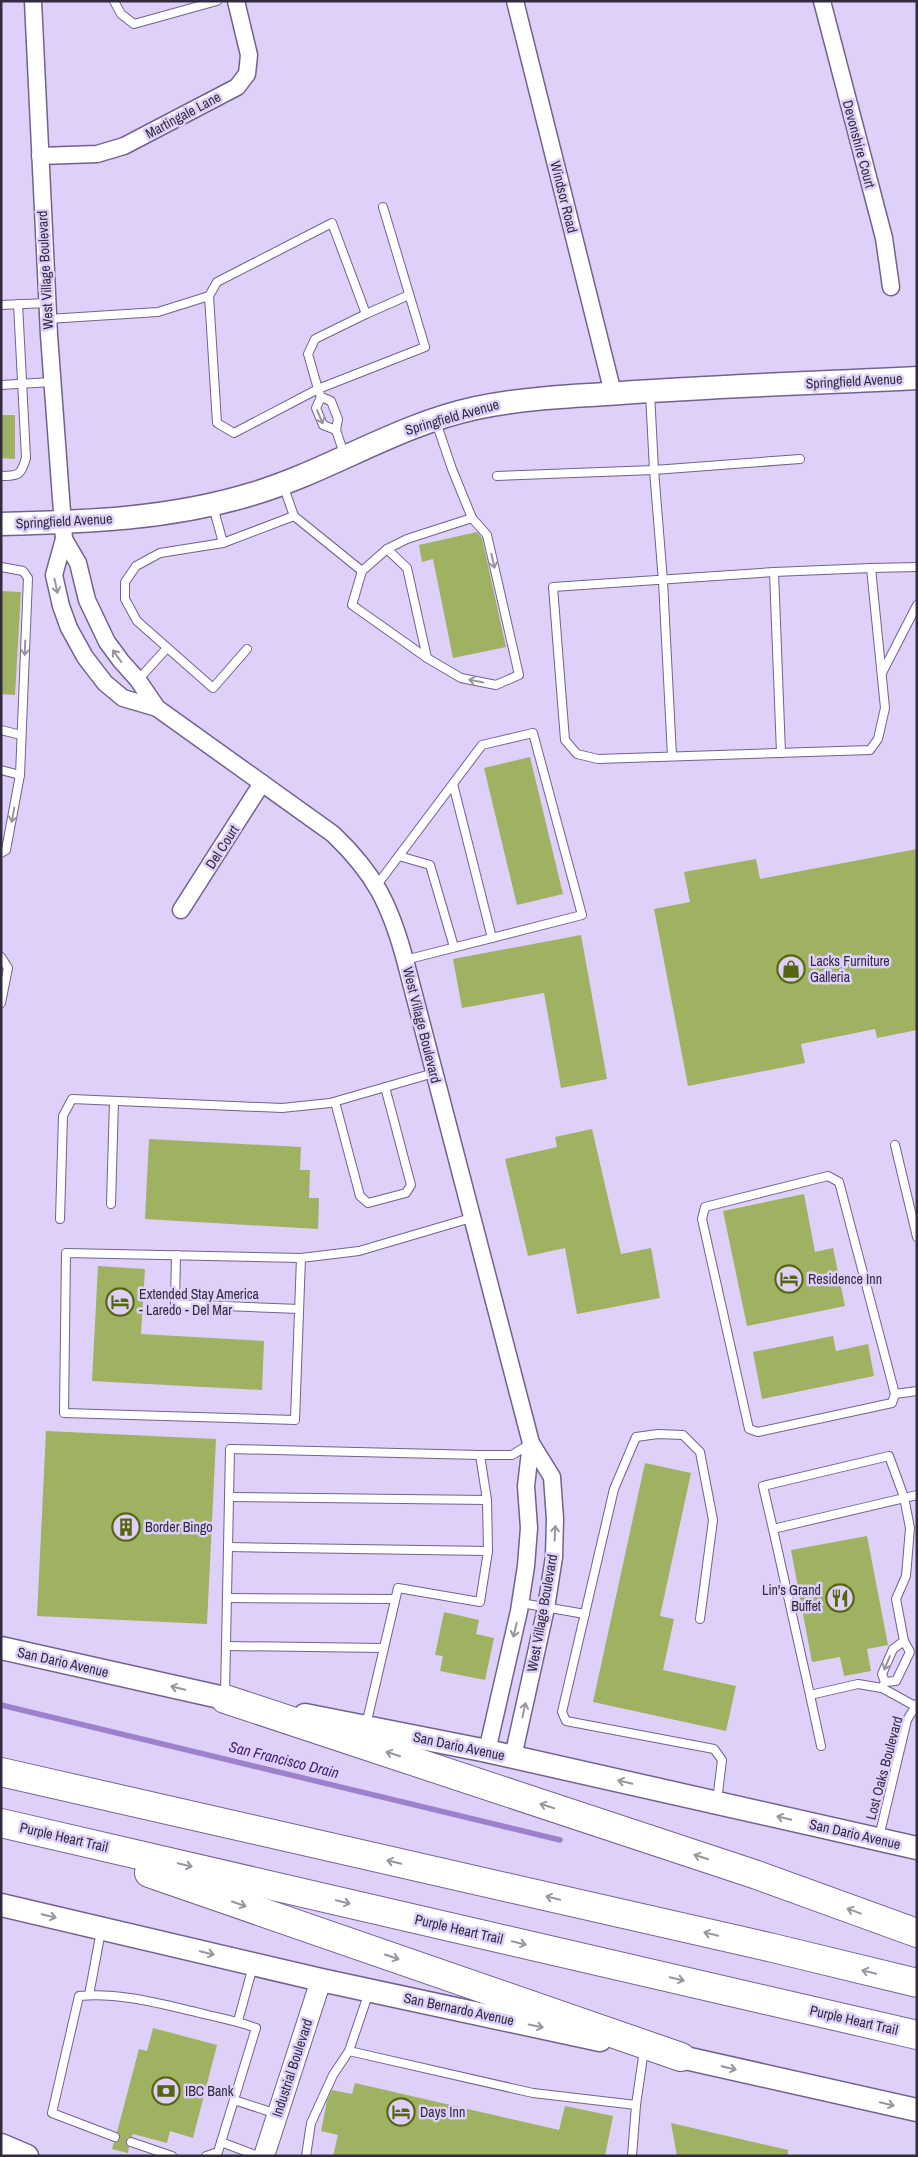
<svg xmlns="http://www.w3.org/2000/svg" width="918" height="2157" font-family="'Archivo Narrow',sans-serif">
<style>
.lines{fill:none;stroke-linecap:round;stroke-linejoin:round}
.stream{stroke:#9d82cb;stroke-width:5.5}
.building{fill:#9eb261}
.service-casing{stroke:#72628f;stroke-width:10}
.minor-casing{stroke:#72628f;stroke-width:19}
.tertiary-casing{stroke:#72628f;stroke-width:22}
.secondary-casing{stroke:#72628f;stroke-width:25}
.motorway-casing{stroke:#72628f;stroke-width:30}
.service{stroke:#fff;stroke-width:8}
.minor{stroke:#fff;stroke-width:16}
.tertiary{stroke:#fff;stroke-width:20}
.secondary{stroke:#fff;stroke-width:22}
.motorway{stroke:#fff;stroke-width:28}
.oneway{stroke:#98959f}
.labels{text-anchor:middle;stroke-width:5;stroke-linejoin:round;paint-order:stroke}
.street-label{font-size:14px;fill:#322b3f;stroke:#ded0f9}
.poi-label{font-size:14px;fill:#322b3f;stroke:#ded0f9;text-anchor:start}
.water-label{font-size:15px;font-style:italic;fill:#42196f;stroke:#ded0f9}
</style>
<rect width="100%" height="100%" fill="#ded0f9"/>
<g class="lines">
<path class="stream" d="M1,1705L560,1840"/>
</g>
<g class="building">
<path d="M1,415H15V459L1,458Z"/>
<path d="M477,532L482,538L506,647L453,658L433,559L422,562L419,545Z"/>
<path d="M1,591L21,592L15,695L1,694Z"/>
<path d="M530,757L563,894L517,905L484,768Z"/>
<path d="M917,849V1030L877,1038L875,1029L801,1044L805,1063L688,1086L654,909L690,902L684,872L756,859L760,879Z"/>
<path d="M581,935L607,1079L561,1088L544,993L462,1008L453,959Z"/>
<path d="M592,1129L621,1254L651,1248L660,1298L577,1314L565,1248L528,1256L505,1159L557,1147L555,1137Z"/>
<path d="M149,1139L301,1147L300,1170H310L309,1198H319L318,1229L145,1219Z"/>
<path d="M804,1194L815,1252L833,1248L845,1306L747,1326L723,1211Z"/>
<path d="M98,1266L145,1269L141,1334L264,1341L262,1390L92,1381Z"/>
<path d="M833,1336L836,1351L868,1344L874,1376L762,1399L753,1352Z"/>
<path d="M46,1431L216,1439L207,1624L37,1616Z"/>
<path d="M645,1463L691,1473L660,1616L674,1619L663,1670L736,1686L726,1731L593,1702Z"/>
<path d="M867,1536L888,1645L867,1649L871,1671L844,1676L840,1657L812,1662L791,1550Z"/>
<path d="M444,1612L479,1620L476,1634L494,1638L485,1680L440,1671L443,1656L435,1655Z"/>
<path d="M153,2028L217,2045L193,2138L170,2131L167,2143L133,2134L132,2137H128L126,2141L129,2147L128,2153L112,2149L114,2142L120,2139L117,2132L139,2049L147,2051Z"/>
<path d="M355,2083L559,2130L565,2106L613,2116L605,2156H333L338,2135L321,2131L327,2101L332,2090L352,2094Z"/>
<path d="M671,2123L788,2150V2156H677Z"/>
</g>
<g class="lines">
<g class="service-casing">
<g id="service">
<path d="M114,1L121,14L134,24L217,1"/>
<path d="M209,296L217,282L332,223L366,314L315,339L308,354L318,389L425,347L383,207"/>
<path d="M1,305L47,303"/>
<path d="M366,314L409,295"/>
<path d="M48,319L158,312L209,296L217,423L234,433L318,389L321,397L331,401L338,419L336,430L344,454"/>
<path d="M1,385L52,382"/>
<path d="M650,393L654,470L800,459"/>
<path d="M321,397L316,408L323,425L336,430"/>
<path d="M1,476C19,476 21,475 26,458L18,304"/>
<path d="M497,476L654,470L663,581L672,756"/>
<path d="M283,485L294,516"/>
<path d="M213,506L223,543L294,516L362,571L387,549L407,539L472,518L452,469L436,422"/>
<path d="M223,543L160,553L136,566L125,582V599L137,621L213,688L247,649"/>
<path d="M1,567L23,571L28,578L20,775L6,850L1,853"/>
<path d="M871,568L885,708L878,739L870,750L598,759L577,754L565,740L553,587L774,572Z"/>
<path d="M871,568L917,567"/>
<path d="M362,571L352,605L427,658L407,568L387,549"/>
<path d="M774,572L781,753"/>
<path d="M427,658L461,678L496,685L519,675L487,535L472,518"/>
<path d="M882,673L917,605"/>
<path d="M138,680L167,648"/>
<path d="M1,730L21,735"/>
<path d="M1,770L20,775"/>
<path d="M453,784L492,938"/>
<path d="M399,856L430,865L454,947"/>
<path d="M377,885L482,745L533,733L582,915L405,960"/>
<path d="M1,957L8,968L1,1003"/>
<path d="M335,1102L360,1196L368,1203L406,1193L411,1185L385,1087"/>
<path d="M895,1145L917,1237"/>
<path d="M828,1176L839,1182L895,1394L892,1403L758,1432L749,1429L702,1219L705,1207Z"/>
<path d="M111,1204L114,1101"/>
<path d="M60,1219L63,1116L72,1099L282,1108L330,1103L434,1073"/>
<path d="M176,1255L175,1304L299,1309"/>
<path d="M301,1258L66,1253L64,1413L295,1420L301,1258L359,1251L471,1218"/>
<path d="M895,1394L917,1391"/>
<path d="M480,1455H512L530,1444"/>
<path d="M229,1497L487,1500"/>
<path d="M773,1529L763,1486L889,1456L904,1497L910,1528L906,1576L896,1599L904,1641"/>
<path d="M228,1547L488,1551"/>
<path d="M227,1598L395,1599"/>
<path d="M521,1603L585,1614"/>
<path d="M700,1619L713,1520L700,1452L683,1435L658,1434L636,1437L614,1489L562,1712L566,1721L714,1749L722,1760L717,1801"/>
<path d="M226,1646L384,1648"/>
<path d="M882,1688L885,1682L882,1674L893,1649L904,1641L910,1652L896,1681L885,1682"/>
<path d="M225,1694L230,1449L480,1455L487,1500L488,1551L480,1602L398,1588L366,1725"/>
<path d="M810,1695L821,1746"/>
<path d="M915,1706L882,1688L858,1684L810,1695L773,1529L917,1495"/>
<path d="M879,1837L907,1720L917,1704"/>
<path d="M369,1992L349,2051L533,2093L636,2105L632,2156"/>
<path d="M89,1995L101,1931"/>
<path d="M238,2021L253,1966"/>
<path d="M234,2100L277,2114"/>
<path d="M636,2105L644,2050"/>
<path d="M115,2137L52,2113L79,1996C119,1992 161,2004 200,2013C219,2018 238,2021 256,2028L218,2152L206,2156"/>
<path d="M131,2142L172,2156"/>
<path d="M221,2142L258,2156"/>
<path d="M306,2156L311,2123L333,2075L349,2051"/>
</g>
</g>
<g class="minor-casing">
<g id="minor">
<path d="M33,1L49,335L64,539L54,575L61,606L69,628L85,657L105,683L123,698L157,708L333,834C374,873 390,904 405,960L531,1443L552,1477L555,1519L554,1557L546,1608L513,1757"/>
<path d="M515,1L613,393"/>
<path d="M822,1L884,238L891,287"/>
<path d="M40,156L97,154L124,146L237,87L247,74L249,55L236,1"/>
<path d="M64,539L78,563L87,600L107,642L121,661L138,680L157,708"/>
<path d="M181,910L262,783"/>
<path d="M487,1751L519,1611L526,1566L529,1528L526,1486L531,1443"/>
</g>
</g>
<g class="tertiary-casing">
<path id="tertiary" d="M264,2156L321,1980"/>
</g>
<g class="secondary-casing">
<g id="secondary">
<path d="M1,524C87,522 170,519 252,494C329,471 397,425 476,408C524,398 572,396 621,393C719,386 818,383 917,378"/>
<path d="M1,1648L242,1702"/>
<path d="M305,1715L487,1751L917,1848"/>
<path d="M1,1905L321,1980L600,2040"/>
<path d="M663,2053L917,2110"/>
<path d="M1,2145L27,2156"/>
</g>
</g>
<g class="motorway-casing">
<g id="motorway">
<path d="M225,1699L757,1875L917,1933"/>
<path d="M1,1772L773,1948L917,1983"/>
<path d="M1,1823L917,2035"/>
<path d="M149,1873L681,2057"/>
</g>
</g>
<use href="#service" class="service"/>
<use href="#minor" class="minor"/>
<use href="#tertiary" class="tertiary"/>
<use href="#secondary" class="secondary"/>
<use href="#motorway" class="motorway"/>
</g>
<defs><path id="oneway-shaft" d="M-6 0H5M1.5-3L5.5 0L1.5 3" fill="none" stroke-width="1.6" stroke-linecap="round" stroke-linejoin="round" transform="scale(1.25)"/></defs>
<g class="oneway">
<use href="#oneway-shaft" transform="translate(320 417) rotate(67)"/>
<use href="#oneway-shaft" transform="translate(493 561) rotate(77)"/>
<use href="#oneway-shaft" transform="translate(56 586) rotate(78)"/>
<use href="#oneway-shaft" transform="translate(25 648) rotate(92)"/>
<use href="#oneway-shaft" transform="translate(117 656) rotate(-126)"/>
<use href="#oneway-shaft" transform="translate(476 681) rotate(-169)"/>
<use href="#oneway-shaft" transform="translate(13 815) rotate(100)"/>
<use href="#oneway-shaft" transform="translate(555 1533) rotate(-87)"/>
<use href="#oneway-shaft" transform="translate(515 1630) rotate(103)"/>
<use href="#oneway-shaft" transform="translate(887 1663) rotate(113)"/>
<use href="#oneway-shaft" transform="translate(178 1688) rotate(-167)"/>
<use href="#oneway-shaft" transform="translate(524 1710) rotate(-78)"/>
<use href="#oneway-shaft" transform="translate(393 1754) rotate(-162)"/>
<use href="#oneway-shaft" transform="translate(625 1782) rotate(-167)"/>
<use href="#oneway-shaft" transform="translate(547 1806) rotate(-162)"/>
<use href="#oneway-shaft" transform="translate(784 1818) rotate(-167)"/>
<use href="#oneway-shaft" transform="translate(701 1857) rotate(-162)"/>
<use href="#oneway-shaft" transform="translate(394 1862) rotate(-167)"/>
<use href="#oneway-shaft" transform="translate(185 1865) rotate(13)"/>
<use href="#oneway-shaft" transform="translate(553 1898) rotate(-167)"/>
<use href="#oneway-shaft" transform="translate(343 1902) rotate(13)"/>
<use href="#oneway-shaft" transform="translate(239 1904) rotate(19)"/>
<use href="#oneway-shaft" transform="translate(854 1911) rotate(-160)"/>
<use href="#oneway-shaft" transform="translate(49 1916) rotate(13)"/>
<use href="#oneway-shaft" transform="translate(711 1934) rotate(-167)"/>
<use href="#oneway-shaft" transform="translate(519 1943) rotate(13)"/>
<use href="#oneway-shaft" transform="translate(207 1953) rotate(13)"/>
<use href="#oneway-shaft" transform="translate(392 1957) rotate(19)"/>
<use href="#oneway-shaft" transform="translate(869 1972) rotate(-166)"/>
<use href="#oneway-shaft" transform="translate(677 1979) rotate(13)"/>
<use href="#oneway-shaft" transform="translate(536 2026) rotate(12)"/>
<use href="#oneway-shaft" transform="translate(729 2068) rotate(13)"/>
<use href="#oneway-shaft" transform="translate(887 2104) rotate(13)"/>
</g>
<defs>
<g id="shop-ring" transform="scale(1.4375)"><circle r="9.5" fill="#ded0f9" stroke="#55660e" stroke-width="1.5"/><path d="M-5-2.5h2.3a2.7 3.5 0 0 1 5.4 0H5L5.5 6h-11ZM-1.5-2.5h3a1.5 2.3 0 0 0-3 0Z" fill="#55660e"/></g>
<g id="hotel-ring" transform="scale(1.4375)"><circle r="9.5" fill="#ded0f9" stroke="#55660e" stroke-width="1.5"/><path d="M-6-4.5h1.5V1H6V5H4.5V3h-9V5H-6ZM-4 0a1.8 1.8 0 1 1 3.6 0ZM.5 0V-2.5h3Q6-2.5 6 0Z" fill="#55660e"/></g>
<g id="building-ring" transform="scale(1.4375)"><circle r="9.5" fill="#ded0f9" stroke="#55660e" stroke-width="1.5"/><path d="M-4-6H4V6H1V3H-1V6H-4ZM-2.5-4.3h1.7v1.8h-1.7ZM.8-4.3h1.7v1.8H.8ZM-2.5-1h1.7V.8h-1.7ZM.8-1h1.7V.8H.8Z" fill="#55660e"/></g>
<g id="restaurant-ring" transform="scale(1.4375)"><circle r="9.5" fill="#ded0f9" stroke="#55660e" stroke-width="1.5"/><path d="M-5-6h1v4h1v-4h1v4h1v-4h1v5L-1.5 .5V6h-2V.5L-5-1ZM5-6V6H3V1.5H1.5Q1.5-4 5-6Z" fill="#55660e"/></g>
<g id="bank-ring" transform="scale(1.4375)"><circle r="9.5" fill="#ded0f9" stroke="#55660e" stroke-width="1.5"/><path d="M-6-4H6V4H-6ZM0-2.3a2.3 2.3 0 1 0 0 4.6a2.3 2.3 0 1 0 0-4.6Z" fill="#55660e"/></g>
</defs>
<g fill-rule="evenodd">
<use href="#shop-ring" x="791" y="969"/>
<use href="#hotel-ring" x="789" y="1279"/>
<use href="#hotel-ring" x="120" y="1302"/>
<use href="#building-ring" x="126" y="1527"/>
<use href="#restaurant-ring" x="840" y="1598"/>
<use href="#bank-ring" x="166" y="2091"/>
<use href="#hotel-ring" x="401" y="2112"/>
</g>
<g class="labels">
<g class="street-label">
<text transform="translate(183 115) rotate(-28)" y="5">Martingale Lane</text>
<text transform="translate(859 144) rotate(75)" y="5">Devonshire Court</text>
<text transform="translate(564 197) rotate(76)" y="5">Windsor Road</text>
<text transform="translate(45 270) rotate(-93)" y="5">West Village Boulevard</text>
<text transform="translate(854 381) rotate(-3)" y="5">Springfield Avenue</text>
<text transform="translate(452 417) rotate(-16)" y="5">Springfield Avenue</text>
<text transform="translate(64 521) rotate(-3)" y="5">Springfield Avenue</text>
<text transform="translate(222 847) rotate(-57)" y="5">Del Court</text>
<text transform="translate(422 1025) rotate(76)" y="5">West Village Boulevard</text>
<text transform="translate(542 1613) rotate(-80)" y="5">West Village Boulevard</text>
<text transform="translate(63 1662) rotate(13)" y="5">San Dario Avenue</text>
<text transform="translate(459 1746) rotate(12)" y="5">San Dario Avenue</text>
<text transform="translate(884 1768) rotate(-75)" y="5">Lost Oaks Boulevard</text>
<text transform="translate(855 1834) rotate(13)" y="5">San Dario Avenue</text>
<text transform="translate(64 1837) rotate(13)" y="5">Purple Heart Trail</text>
<text transform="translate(459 1929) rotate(13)" y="5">Purple Heart Trail</text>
<text transform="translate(459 2009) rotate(12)" y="5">San Bernardo Avenue</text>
<text transform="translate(854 2020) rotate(13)" y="5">Purple Heart Trail</text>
<text transform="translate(292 2068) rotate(-72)" y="5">Industrial Boulevard</text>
</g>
<g class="poi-label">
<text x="810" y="966">Lacks Furniture<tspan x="810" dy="16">Galleria</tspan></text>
<text x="808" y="1284">Residence Inn</text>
<text x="139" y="1299">Extended Stay America<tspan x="139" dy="16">- Laredo - Del Mar</tspan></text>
<text x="145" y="1532">Border Bingo</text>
<text x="821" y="1595" text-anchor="end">Lin's Grand<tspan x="821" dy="16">Buffet</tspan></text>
<text x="185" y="2096">IBC Bank</text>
<text x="420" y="2117">Days Inn</text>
</g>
<g class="water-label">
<text transform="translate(284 1760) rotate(14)" y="5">San Francisco Drain</text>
</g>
</g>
<rect width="918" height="2157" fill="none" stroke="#322b3f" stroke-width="5"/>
</svg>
